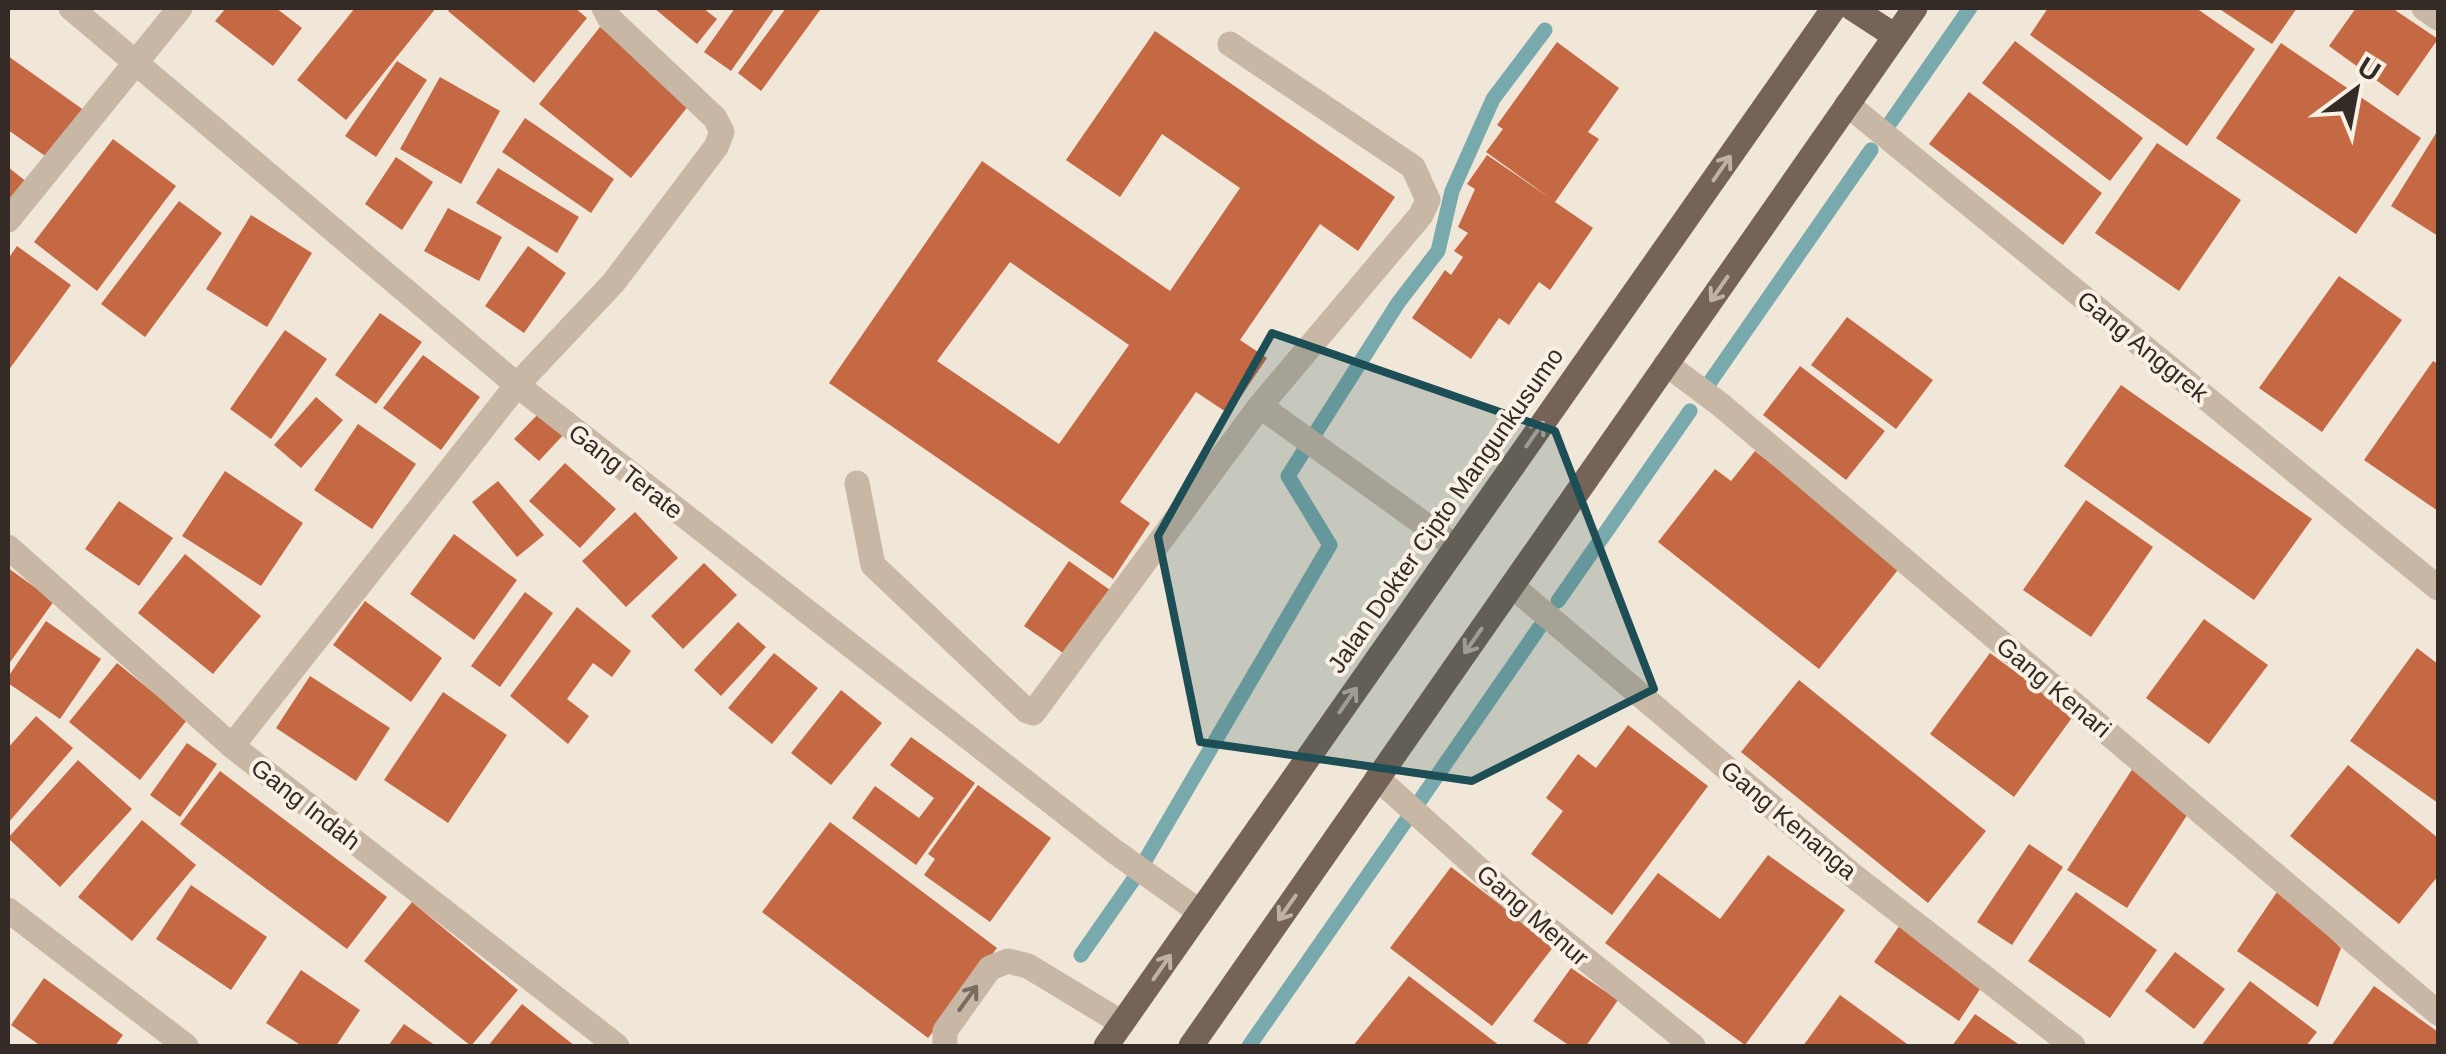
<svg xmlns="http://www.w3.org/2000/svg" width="2446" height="1054" font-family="Helvetica,sans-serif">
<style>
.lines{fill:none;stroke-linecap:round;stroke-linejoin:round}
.stream{stroke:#78a9ad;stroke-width:15}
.building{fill:#c46943;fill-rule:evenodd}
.minor{stroke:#c8b7a5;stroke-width:25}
.major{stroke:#766357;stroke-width:25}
.oneway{stroke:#beb1a5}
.oneway2{stroke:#776a5f}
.marked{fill:#1d4e55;fill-opacity:0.2;stroke:#1d4e55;stroke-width:8;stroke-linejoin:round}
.labels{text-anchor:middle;stroke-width:8;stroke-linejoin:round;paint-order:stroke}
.street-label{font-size:25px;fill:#342b26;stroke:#f9f1e5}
</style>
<rect width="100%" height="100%" fill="#f1e7d9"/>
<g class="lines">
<g class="stream">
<path d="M1890,123L1970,8"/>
<path d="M1710,382L1871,150"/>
<path d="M1558,601L1690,411"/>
<path d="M1421,799L1539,628"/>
<path d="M1081,955L1136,876L1330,545L1288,476L1398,303L1438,251L1452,191L1493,99L1545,30"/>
<path d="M1249,1046L1405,822"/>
</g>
</g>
<g class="building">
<path d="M226,8H276L302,28L273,66L215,21Z"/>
<path d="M355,8H436L346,120L297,80Z"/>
<path d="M451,8H575L587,18L534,83L448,11Z"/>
<path d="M654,8H703L717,19L697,44Z"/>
<path d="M735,8H775L731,71L704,52Z"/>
<path d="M786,8L820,10L761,91L738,73Z"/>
<path d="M2048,8H2196L2255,49L2187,146L2030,35Z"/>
<path d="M2218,8H2297L2272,44Z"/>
<path d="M2356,8H2392L2438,39L2398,96L2329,46Z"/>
<path d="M600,27L693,100L631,178L539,104Z"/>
<path d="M1155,31L1395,197L1358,251L1320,224L1240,340L1267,358L1229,414L1196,392L1120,502L1150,523L1113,579L829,383L982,161L1170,291L1240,188L1162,134L1120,197L1066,160ZM1010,262L1129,345L1059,444L937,361Z"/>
<path d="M2015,41L2143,138L2110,181L1982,83Z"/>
<path d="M1557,42L1619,88L1588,132L1599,139L1555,202L1593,228L1550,290L1539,282L1509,325L1499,318L1471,359L1412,318L1445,270L1451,275L1463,257L1454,251L1468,233L1458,227L1475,189L1467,184L1487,155L1550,198L1486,152L1503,129L1497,125Z"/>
<path d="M2281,43L2421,138L2356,234L2216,138Z"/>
<path d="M8,56L85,111L51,160L8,130Z"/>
<path d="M397,61L427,80L376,157L345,136Z"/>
<path d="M440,77L500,111L461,184L400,149Z"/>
<path d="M1969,92L2102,193L2063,245L1929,144Z"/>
<path d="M525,118L614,179L591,213L502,152Z"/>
<path d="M2438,130V236L2391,206Z"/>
<path d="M113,139L176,186L97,291L34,242Z"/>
<path d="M2157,143L2241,200L2179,291L2095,233Z"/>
<path d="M396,157L433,182L402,230L365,204Z"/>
<path d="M8,167L28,183L8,210Z"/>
<path d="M498,168L579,217L557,253L476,203Z"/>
<path d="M179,201L222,233L145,337L101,304Z"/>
<path d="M448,208L502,237L479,281L424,251Z"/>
<path d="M251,215L312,253L267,327L206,289Z"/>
<path d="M17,246L71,285L8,371V259Z"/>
<path d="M528,246L566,273L524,333L485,306Z"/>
<path d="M2339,276L2402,320L2322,432L2259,388Z"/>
<path d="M380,313L422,342L376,404L335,375Z"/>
<path d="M1847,317L1933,380L1896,429L1811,365Z"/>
<path d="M285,330L327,359L271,439L230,409Z"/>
<path d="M423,355L480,397L441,450L383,408Z"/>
<path d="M2433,361L2438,364V511L2364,460Z"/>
<path d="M1800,366L1885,431L1846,480L1763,415Z"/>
<path d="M2121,385L2312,519L2254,600L2064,466Z"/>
<path d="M316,397L343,420L301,468L274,445Z"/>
<path d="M542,410L566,432L539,461L514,439Z"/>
<path d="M358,424L416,464L372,529L314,490Z"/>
<path d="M1755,451L1901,566L1819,669L1658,542L1715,469L1731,481Z"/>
<path d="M565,463L616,509L580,548L529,501Z"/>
<path d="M225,471L303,523L261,586L182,536Z"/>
<path d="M498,481L544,535L517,557L472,502Z"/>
<path d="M2086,500L2153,547L2091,637L2023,590Z"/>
<path d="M119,501L173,538L139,586L85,549Z"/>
<path d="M635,512L678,558L626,607L582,561Z"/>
<path d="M454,534L517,580L474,640L410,594Z"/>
<path d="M185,554L261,616L213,674L138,613Z"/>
<path d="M1069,561L1110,590L1066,655L1024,626Z"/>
<path d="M704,563L737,595L683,649L651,616Z"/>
<path d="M8,568L54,601L8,665Z"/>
<path d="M525,592L553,613L500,687L471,666Z"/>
<path d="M365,601L442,658L411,702L333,645Z"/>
<path d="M577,607L631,651L612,677L593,663L567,699L589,716L568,744L510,696Z"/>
<path d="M2204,619L2268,665L2209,744L2146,698Z"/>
<path d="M46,621L101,659L60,719L8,683V677Z"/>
<path d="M738,622L766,647L721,696L694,670Z"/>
<path d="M2417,648L2438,664V803L2350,741Z"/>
<path d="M774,653L818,688L772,744L728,708Z"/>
<path d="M1990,653L2074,715L2014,797L1930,734Z"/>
<path d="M117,663L187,720L140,780L69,722Z"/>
<path d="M310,676L390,728L356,781L276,728Z"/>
<path d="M1799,680L1986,831L1928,903L1741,752Z"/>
<path d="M841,690L882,723L831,785L791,753Z"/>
<path d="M443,692L507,735L448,823L384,780Z"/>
<path d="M36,716L73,748L8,823V748Z"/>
<path d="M1628,725L1708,786L1612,915L1531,854L1563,811L1546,798L1578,754L1596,768Z"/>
<path d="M911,737L975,783L916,865L852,818L875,786L919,818L934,798L890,765Z"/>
<path d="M187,743L217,764L180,817L150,795Z"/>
<path d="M78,760L132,809L60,887L8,838Z"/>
<path d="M2348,765L2438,838V876L2399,924L2290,836Z"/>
<path d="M2133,768L2193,806L2127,908L2067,870Z"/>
<path d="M220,771L387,897L347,949L180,824Z"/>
<path d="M978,785L1051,838L990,922L924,875L935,859L928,854Z"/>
<path d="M142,820L196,865L132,941L78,897Z"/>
<path d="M830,822L997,948L928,1038L762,912Z"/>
<path d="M2029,844L2063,867L2012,945L1977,922Z"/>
<path d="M1768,855L1845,910L1745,1045L1605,943L1658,873L1720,919Z"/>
<path d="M1451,867L1554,946L1492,1026L1390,948Z"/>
<path d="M191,885L267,937L231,990L156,939Z"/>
<path d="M2279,889L2341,948L2318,1007L2237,951Z"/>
<path d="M2076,892L2157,950L2110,1018L2028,961Z"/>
<path d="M412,902L518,990L471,1046L364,961Z"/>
<path d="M1900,925L1984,983L1959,1021L1874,962Z"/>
<path d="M2175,952L2225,989L2194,1029L2145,991Z"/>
<path d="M1571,968L1618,1000L1586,1046H1570L1533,1021Z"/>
<path d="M301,970L360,1010L336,1046H302L266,1023Z"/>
<path d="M1409,976L1500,1046H1353Z"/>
<path d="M44,978L123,1035L115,1046H41L11,1025Z"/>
<path d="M2250,981L2317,1032L2306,1046H2201Z"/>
<path d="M2374,986L2438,1032V1046H2331Z"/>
<path d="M1840,995L1910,1046H1803Z"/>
<path d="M522,1004L575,1046H488Z"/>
<path d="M1975,1014L2021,1046H1952Z"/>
<path d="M404,1024L436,1046H388Z"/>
</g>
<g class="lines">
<g class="minor">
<path d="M71,8L517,385L1114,851L1200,912"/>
<path d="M2424,8L2438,18"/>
<path d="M1230,44L1413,167L1428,200L1421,215L1260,406"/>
<path d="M1847,104L2438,588"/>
<path d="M8,220L180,8"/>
<path d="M1666,364L1721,405L2438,1013"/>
<path d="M857,483L873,565L1027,711L1033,713L1260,406L1456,547"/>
<path d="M8,547L232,746L617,1046"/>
<path d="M1512,586L1856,878L2073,1046"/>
<path d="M232,746L517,385L614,282L716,147L722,132L715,118L610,19L604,8"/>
<path d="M1377,778L1520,906L1693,1046"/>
<path d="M8,910L186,1046"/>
<path d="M945,1046V1031L990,968L1008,961L1028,966L1122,1023"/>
</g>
<g class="major">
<path d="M1852,8L1895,36"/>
<path d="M1106,1046L1834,8"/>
<path d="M1191,1046L1915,8"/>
</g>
</g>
<defs><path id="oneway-shaft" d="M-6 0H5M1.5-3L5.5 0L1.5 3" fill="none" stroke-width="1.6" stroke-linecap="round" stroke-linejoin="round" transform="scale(2.5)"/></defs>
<g class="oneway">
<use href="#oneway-shaft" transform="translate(1722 168) rotate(-55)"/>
<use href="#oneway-shaft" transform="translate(1719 289) rotate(125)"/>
<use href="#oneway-shaft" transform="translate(1535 434) rotate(-55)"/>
<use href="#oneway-shaft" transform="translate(1473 641) rotate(125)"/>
<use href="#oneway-shaft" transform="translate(1348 700) rotate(-55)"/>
<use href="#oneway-shaft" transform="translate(1287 908) rotate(125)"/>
<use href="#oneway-shaft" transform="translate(1162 967) rotate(-55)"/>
</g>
<use class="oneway2" href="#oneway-shaft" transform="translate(968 998) rotate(-54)"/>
<path class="marked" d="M1272,333L1555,431L1654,689L1472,781L1200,742L1158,536Z"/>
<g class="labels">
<g class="street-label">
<text transform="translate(2143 346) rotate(39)" y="9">Gang Anggrek</text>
<text transform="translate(626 471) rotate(38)" y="9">Gang Terate</text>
<text transform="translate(1445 510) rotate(-55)" y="9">Jalan Dokter Cipto Mangunkusumo</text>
<text transform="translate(2054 687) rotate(40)" y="9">Gang Kenari</text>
<text transform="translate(306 804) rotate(38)" y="9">Gang Indah</text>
<text transform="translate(1789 820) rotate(40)" y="9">Gang Kenanga</text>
<text transform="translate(1533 915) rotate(41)" y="9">Gang Menur</text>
</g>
</g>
<rect width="2446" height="1054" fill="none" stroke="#342b26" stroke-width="20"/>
<g transform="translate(2356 90) rotate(32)" stroke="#f9f1e5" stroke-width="8" paint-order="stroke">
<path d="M0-8L18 38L0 25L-18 38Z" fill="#342b26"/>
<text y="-15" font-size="28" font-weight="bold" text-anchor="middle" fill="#342b26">U</text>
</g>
</svg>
